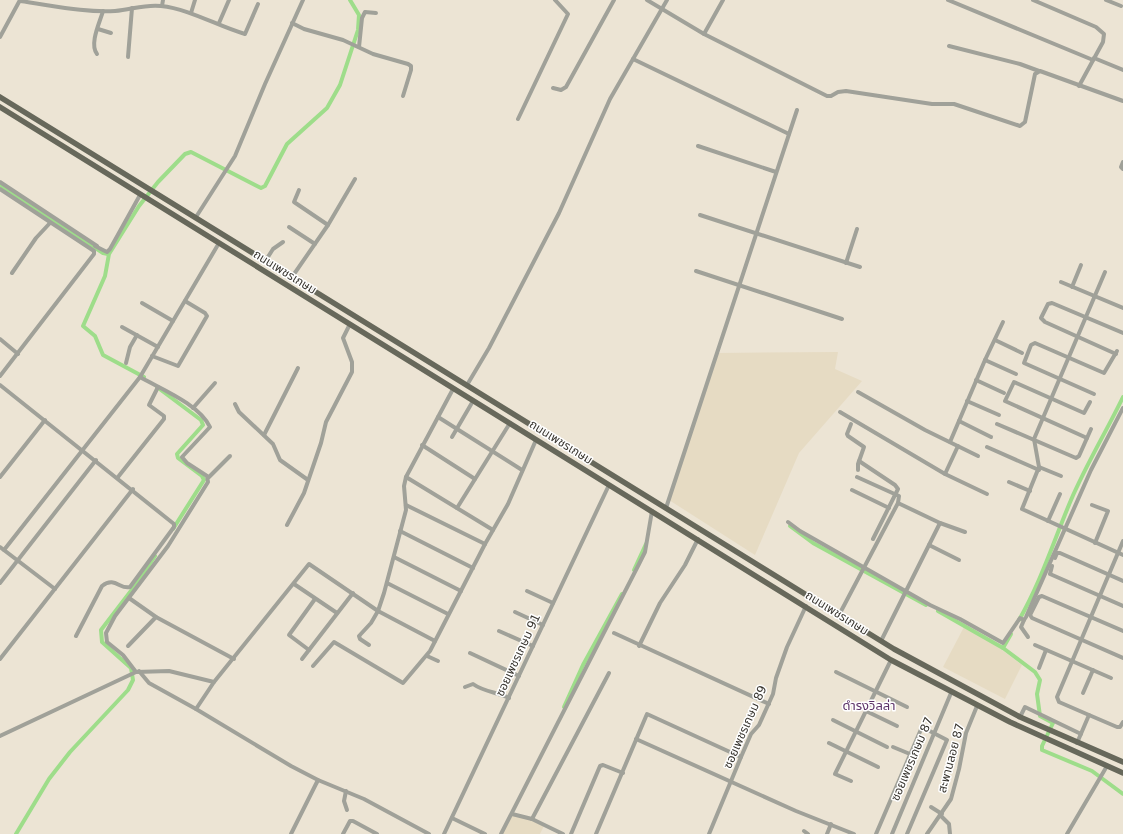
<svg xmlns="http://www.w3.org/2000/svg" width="1123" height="834" font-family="'DejaVu Sans','Noto Sans Thai',sans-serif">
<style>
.built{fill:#e6dbc3}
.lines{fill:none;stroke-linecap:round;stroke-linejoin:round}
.canal{stroke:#9edd8a;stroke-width:4}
.minor{stroke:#a0a199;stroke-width:4}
.major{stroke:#67685b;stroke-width:5.5}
.labels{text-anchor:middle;stroke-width:3;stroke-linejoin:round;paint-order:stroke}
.street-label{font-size:12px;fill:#38352f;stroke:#fff}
.neighbourhood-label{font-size:13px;fill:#5b3167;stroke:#fff}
</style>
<rect width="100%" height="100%" fill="#ece4d4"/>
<g class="built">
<path d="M838,352L835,369L862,381L799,453L755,555L669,500L716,353Z"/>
<path d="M964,627L994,644L1022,665L1005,699L943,667Z"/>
<path d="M513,812L544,826L540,834H501Z"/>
</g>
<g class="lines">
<g class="canal">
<path d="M0,185L103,253L108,254"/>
<path d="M144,377L103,355L95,336L83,326L105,276L109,254L139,206L158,182L185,154L191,152L261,188L265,186L287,144L327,108L340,85L358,30L359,15L350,0"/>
<path d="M157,387L201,420L203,425L177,454L178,458L202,476L204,480L173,529"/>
<path d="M790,526L813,543L926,605"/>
<path d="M634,570L646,544"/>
<path d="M938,611L1003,648L1035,672L1040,680L1037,694L1040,716L1053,723L1042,746V750L1092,771L1123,794"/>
<path d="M1019,620C1041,582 1054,540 1071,500C1086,465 1106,432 1123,397"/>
<path d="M1003,648L1011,634"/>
<path d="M564,707L583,665L622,594"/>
<path d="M16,834L49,779L70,752L128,690L133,680L131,668L102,642L101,630L137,583L155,556"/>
</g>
<g class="minor">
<path d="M647,0L704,34L827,96H831L838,92L846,91L932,104H954L1020,126L1025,122L1035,74L1040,71L1123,101"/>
<path d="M948,0L1093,60"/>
<path d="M1033,0L1096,27L1104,34L1103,42L1079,86"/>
<path d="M1106,0L1121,6"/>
<path d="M20,1C50,5 85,13 115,11C131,10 144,4 161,6C190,9 217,26 245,34L258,4"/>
<path d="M162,6L163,0"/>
<path d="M191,13L195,0"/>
<path d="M219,23L229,0"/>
<path d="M292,23L304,29L343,40L373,54L408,64L411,66V70L403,96"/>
<path d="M98,29L111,33"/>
<path d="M704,34L723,0"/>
<path d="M0,37L20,0"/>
<path d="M949,46L1020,64L1039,71"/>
<path d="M359,47L362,18L365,12L376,13"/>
<path d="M97,54C89,44 100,22 103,11"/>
<path d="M128,57L132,8"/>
<path d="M1094,58L1123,70"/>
<path d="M633,59L789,134"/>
<path d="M553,88L561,90L566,87L614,0"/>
<path d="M518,119L568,14L555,0"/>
<path d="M698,146L776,172"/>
<path d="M1123,162L1121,167L1123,169"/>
<path d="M0,182L97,246"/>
<path d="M0,189L88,247L94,251V254L0,376"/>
<path d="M299,190L294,202L328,225"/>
<path d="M700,215L860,267"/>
<path d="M196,217L235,156L265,84L303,0"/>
<path d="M289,227L315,244"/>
<path d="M95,246L107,252L110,249L140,195"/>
<path d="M266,260L273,249L283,242"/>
<path d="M846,263L857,229"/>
<path d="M696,271L842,319"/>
<path d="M1105,272L1034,439L1039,467L1022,509L1123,555"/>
<path d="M12,273L36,238L50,223"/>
<path d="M292,277L328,225L355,179"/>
<path d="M1061,282L1123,308"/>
<path d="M1072,287L1081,265"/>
<path d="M142,303L173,321"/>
<path d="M122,327L158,347"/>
<path d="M0,339L18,354"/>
<path d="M995,340L1022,353"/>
<path d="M1116,354L1045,322L1041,318L1048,304L1052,303L1123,333"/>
<path d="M152,356L178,366L207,316L205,313L185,301"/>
<path d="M985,360L1016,374"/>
<path d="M126,363L130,347L137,335"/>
<path d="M976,380L1004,393"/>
<path d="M0,385L174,524V527L130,587C120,590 115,576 102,586L76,636"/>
<path d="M467,385L489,348L559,213L610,99L667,0"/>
<path d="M858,392L925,430L978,456"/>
<path d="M1094,394L1024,363L1031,345L1035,343L1104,373L1117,351"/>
<path d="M967,401L999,415"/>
<path d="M235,404L239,412L273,444L280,460L308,480"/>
<path d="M193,408L215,383"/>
<path d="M840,412L945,474L987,494"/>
<path d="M438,417L522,470"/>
<path d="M959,421L991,437"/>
<path d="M851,424L847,434L848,436L864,447L858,464V470"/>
<path d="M997,424L1076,458L1079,456L1091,429"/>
<path d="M264,435L298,368"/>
<path d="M452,437L473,401"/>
<path d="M1087,438L1005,401L1014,382L1084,413L1090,402"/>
<path d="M950,442L985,360L1003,322"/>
<path d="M422,445L475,479"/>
<path d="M987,447L1039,470"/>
<path d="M859,461L895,485L898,489L873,539"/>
<path d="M1039,467L1061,476"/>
<path d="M945,474L958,446"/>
<path d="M0,477L45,420"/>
<path d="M118,477L164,419V416L149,405L158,387"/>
<path d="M209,477L230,456"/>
<path d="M406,477L493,530"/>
<path d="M857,477L899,496L898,503L940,523L965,532"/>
<path d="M1009,482L1030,491"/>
<path d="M852,490L889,508"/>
<path d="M406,505L485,544"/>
<path d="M1092,505L1108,511L1095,543"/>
<path d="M457,508L510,423"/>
<path d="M666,508L797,110"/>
<path d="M1048,521L1060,494"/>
<path d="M788,522L800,531L930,605L960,619L1003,643L1020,618L1024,620L1026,617L1091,470L1123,408"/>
<path d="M287,525L304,493L321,443L326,422L352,372V362L343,338L350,324"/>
<path d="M400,531L473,568"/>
<path d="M929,545L959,560"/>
<path d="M0,547L55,589"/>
<path d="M4,550L140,377L219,243"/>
<path d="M394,557L461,591"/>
<path d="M1055,558L1057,553H1060L1123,581"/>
<path d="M1052,566L1050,574L1123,606"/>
<path d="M0,583L96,460"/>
<path d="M387,583L448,614"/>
<path d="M294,584L337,613"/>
<path d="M527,591L553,603"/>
<path d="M129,598L156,617L234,659"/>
<path d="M515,612L543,625"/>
<path d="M839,615L898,503"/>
<path d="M1024,620L1021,627L1028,637"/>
<path d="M499,631L533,646"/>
<path d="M1123,631L1042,596L1039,597L1030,615L1032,618L1123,658"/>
<path d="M614,633L769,704"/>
<path d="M881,641L940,523"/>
<path d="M369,645L360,639L359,636L371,623L378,611L384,593L406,510L404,486L406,477L453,389"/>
<path d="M1035,645L1111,678"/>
<path d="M128,646L156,617"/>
<path d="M639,646L660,603L685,565L698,539"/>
<path d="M309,650L289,635L315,599"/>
<path d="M470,653L519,676"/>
<path d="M427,656L438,661"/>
<path d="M0,659L133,489"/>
<path d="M302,659L353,593"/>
<path d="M313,666L334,642L403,683L430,651L485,544L508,504L536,440"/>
<path d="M1039,668L1046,650"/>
<path d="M139,671L149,683L196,709L291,766L318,780L364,799L429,834"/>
<path d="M136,672L123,655L107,642L106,633L115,616L168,546L208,482L207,476L187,463L182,457L210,427C199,404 161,389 140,377"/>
<path d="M836,672L907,707"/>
<path d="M465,687L473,684C484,692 497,692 509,698"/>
<path d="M1083,693L1093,670"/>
<path d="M196,709L214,682"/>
<path d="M866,711L897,726"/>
<path d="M1089,715L1117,727H1120L1123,722"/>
<path d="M1020,717L1025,707L1081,734"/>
<path d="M833,720L887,747"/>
<path d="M0,736L136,672L169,671L214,682L309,564L378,611L435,641"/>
<path d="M636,739L796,811L854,834"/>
<path d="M829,743L878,767"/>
<path d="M1077,743L1089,715L1059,702L1057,697L1123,541"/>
<path d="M893,747L910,754"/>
<path d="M851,781L835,774L891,660"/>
<path d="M346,791L344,801L347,810"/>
<path d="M931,807L942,814"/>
<path d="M512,814L532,819L563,834"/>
<path d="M941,816L949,824L950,834"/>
<path d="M452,818L485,834"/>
<path d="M532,819L609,673"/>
<path d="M804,831L808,834"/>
<path d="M291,834L318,780"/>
<path d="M343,834L350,821H353L377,834"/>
<path d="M444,834L609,485"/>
<path d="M501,834L639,564L645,552L652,511"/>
<path d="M571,834L600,766L603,765L623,773"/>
<path d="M596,834L647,714L741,757"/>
<path d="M709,834L741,757L751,734L759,725L773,694L776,678L787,647L806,606"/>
<path d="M827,834L831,824"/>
<path d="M876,834L922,727L947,740L907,834"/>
<path d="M892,834L951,693"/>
<path d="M927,834L951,799L959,769L966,733L977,706"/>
<path d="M1067,834L1107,766"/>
</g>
<g class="major">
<path d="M0,97L894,649L1020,717L1123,762"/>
<path d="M0,107L891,660L1010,722L1123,773"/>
</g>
</g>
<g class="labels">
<g class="street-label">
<text transform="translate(285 272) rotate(32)" y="4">ถนนเพชรเกษม</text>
<text transform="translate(561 442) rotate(32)" y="4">ถนนเพชรเกษม</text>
<text transform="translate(837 613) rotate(32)" y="4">ถนนเพชรเกษม</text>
<text transform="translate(518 655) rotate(-65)" y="4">ซอยเพชรเกษม 91</text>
<text transform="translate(745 727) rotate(-66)" y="4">ซอยเพชรเกษม 89</text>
<text transform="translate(951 758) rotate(-75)" y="4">สะพานลอย 87</text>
<text transform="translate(912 759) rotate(-67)" y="4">ซอยเพชรเกษม 87</text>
</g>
<g class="neighbourhood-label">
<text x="869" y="710">ดำรงวิลล่า</text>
</g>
</g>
</svg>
